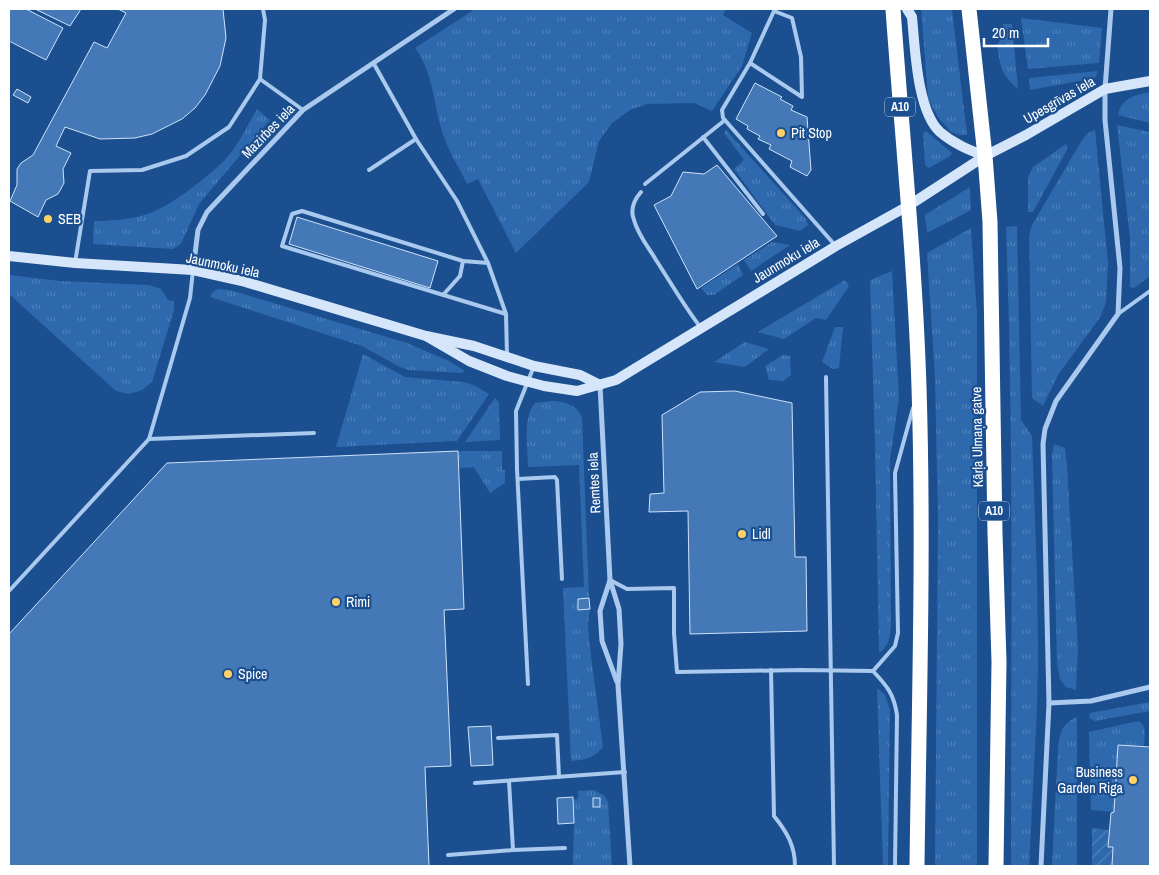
<svg xmlns="http://www.w3.org/2000/svg" width="1159" height="875" font-family="'Archivo Narrow',sans-serif">
<style>
.grass{fill:url(#grass-tufts)}
.garden{fill:url(#garden-furrows)}
.building{fill:#4478b7;stroke:#cfe3fa}
.lines{fill:none;stroke-linecap:round;stroke-linejoin:round}
.lane{stroke:#a9c9ee;stroke-width:4}
.street{stroke:#a9c9ee;stroke-width:5}
.secondary{stroke:#d6e6fa;stroke-width:10}
.highway{stroke:#fff;stroke-width:15}
.poi-dot{fill:#ffd166;stroke:#1b4f8f;stroke-width:2}
.labels{text-anchor:middle;stroke-width:4.5;stroke-linejoin:round;paint-order:stroke}
.shield{fill:#1b4f8f;stroke:#bbcadd;stroke-width:1}
.shield-label{font-size:12px;font-weight:bold;fill:#fff}
.street-label{font-size:14px;fill:#fff;stroke:#1b4f8f}
.poi-label{font-size:14px;fill:#fff;stroke:#1b4f8f;text-anchor:start}
</style>
<defs>
<pattern id="grass-tufts" width="24" height="20" patternUnits="userSpaceOnUse" patternTransform="scale(1.25)"><rect width="24" height="20" fill="#2e69ad"/><path d="M3 7l-1-3M5 7V3M7 7l1-3M15 17l-1-3M17 17v-4M19 17l1-3" fill="none" stroke="#4d80b9"/></pattern>
<pattern id="garden-furrows" width="10" height="10" patternUnits="userSpaceOnUse" patternTransform="scale(1.25)"><rect width="10" height="10" fill="#2e69ad"/><path d="M-1 1l2-2M0 10L10 0M9 11l2-2" fill="none" stroke="#4d80b9"/></pattern>
</defs>
<rect width="100%" height="100%" fill="#1b4f8f"/>
<g class="grass">
<path d="M475,9H726L723,15L752,33L742,66L712,111L694,103L647,104L630,110L612,123L599,141L589,182L516,253L478,179L467,184C459,167 447,149 442,131C433,102 434,75 415,48Z"/>
<path d="M921,9H952L967,135H960L951,132L938,117L928,98Z"/>
<path d="M1021,18L1102,28L1099,63L1028,69Z"/>
<path d="M1003,24H1012L1018,89C1000,73 1001,68 997,45L1004,33Z"/>
<path d="M1098,71L1095,78L1030,90L1029,78Z"/>
<path d="M1150,92V123L1118,115C1121,98 1135,95 1150,92Z"/>
<path d="M257,109L270,120L199,204L181,244L173,249L93,244L94,221C111,221 128,220 144,215C168,209 206,178 224,161C238,146 247,126 257,109Z"/>
<path d="M1117,125L1150,132V276L1134,288L1130,287V238Z"/>
<path d="M726,130L806,219L808,225L800,231L775,225L734,169L744,160L724,133Z"/>
<path d="M1095,130L1108,263L1106,302L1101,316L1058,375L1043,406L1032,398L1029,236L1032,225L1082,140L1088,133Z"/>
<path d="M926,131L952,153L950,156L929,168L925,165L923,133Z"/>
<path d="M1066,144L1068,148L1033,212H1028V177L1033,167Z"/>
<path d="M970,187L971,210L927,233L925,215Z"/>
<path d="M1017,226L1021,420L1032,436L1037,572L1038,660L1037,710L1029,866H1011C1011,653 1014,440 1006,227Z"/>
<path d="M971,228L977,313V866H935L938,520L935,378L927,253Z"/>
<path d="M772,242L790,245L751,271L744,260Z"/>
<path d="M738,264L743,275L714,295H707L701,288Z"/>
<path d="M892,271L899,398L890,459L891,626C890,637 889,646 879,653L875,444L870,280Z"/>
<path d="M9,275L60,281L149,285L161,289L168,300L174,301V310L152,382L142,390L129,394L116,391L9,294Z"/>
<path d="M845,280L849,286L826,320L816,318L784,339L758,332Z"/>
<path d="M218,289L230,290L407,343L447,360L465,371L461,373L408,370L398,366L362,346L210,297L213,292Z"/>
<path d="M835,327H843L839,368L833,369L822,362Z"/>
<path d="M745,342L769,349L745,367L714,362Z"/>
<path d="M363,354L405,377L463,382L474,385L489,394L457,441L336,447Z"/>
<path d="M783,355L790,356L791,375L783,381L769,380L765,366Z"/>
<path d="M495,398L499,402L500,440L465,442Z"/>
<path d="M552,401C564,401 578,405 582,418L589,598L578,599V609H590L588,624L590,648L603,747C594,758 585,760 571,761L563,588L584,587L579,465L528,467C528,448 522,418 535,403Z"/>
<path d="M1054,444L1065,448L1067,466L1078,649L1076,690L1066,687L1060,679L1057,664L1052,455Z"/>
<path d="M458,451H502V470H505V483L490,493L474,467L459,468Z"/>
<path d="M877,688L885,695L890,710L888,866H883Z"/>
<path d="M1150,702V711L1095,721L1089,718L1090,713Z"/>
<path d="M1077,717V866H1052L1058,748C1060,732 1062,723 1077,717Z"/>
<path d="M1138,721C1148,725 1144,737 1144,747L1118,745L1114,812L1091,810L1089,732Z"/>
<path d="M593,790L604,795L608,802L612,866H573L574,823L573,800L578,799V791Z"/>
</g>
<path class="garden" d="M1092,828L1109,830L1108,846L1113,847L1112,866H1092Z"/>
<g class="building">
<path d="M9,9H26L63,28L46,60L9,41Z"/>
<path d="M35,9H81L70,26Z"/>
<path d="M118,9H223L226,38L220,66L205,95L195,108L182,119L152,134L135,138L100,139L65,127L56,146L71,153L63,169L64,183L58,194L46,200L38,217L10,201L17,185V169L21,163L33,155L94,42L107,48L126,13Z"/>
<path d="M755,83L782,97L780,99L793,106L791,110L807,117L811,170L807,176L790,167L792,161L769,149L771,145L758,139L760,136L747,129L748,126L736,119Z"/>
<path d="M17,89L31,97L28,103L13,95Z"/>
<path d="M717,165L777,236L697,289L654,205L671,196L683,172L704,174Z"/>
<path d="M297,217L438,261L430,288L289,244Z"/>
<path d="M735,391L792,403L795,557H806L807,631L690,634L688,511L649,512L650,494L664,493L662,415L700,392Z"/>
<path d="M458,451L464,609L444,610L451,766L425,767L429,866H9V634L167,463Z"/>
<path d="M589,598L590,609L578,610V599Z"/>
<path d="M491,726L493,765L471,766L468,727Z"/>
<path d="M1118,745L1150,747V866H1112L1113,847H1108L1111,813L1114,812Z"/>
<path d="M573,797L574,823L558,824L557,798Z"/>
<rect x="593" y="798" width="7" height="9"/>
</g>
<g class="lines">
<g class="lane">
<path d="M750,63L802,97L801,57L792,18L774,11L750,63L722,110L723,118L834,244"/>
<path d="M374,64L416,139L457,201L488,263"/>
<path d="M260,79L303,110"/>
<path d="M703,137L763,214"/>
<path d="M369,170L416,139"/>
<path d="M645,184L725,120"/>
<path d="M641,192C634,200 630,210 634,220C638,235 649,248 656,260C671,283 684,306 701,328"/>
<path d="M75,263L90,171L142,170L186,156L229,127L260,79L265,20L263,9"/>
<path d="M443,295L460,276L463,261"/>
<path d="M506,314L282,246L292,214L302,211L463,261L488,263L506,314L507,355"/>
<path d="M1118,314L1150,291"/>
<path d="M826,377L834,866"/>
<path d="M149,439L314,433"/>
<path d="M518,479L555,477L557,480L562,579"/>
<path d="M610,580L627,589L674,588V633L677,672L801,670L873,671"/>
<path d="M9,591L149,439L190,298L193,270"/>
<path d="M771,670L774,816C787,832 795,846 795,866"/>
<path d="M528,684L517,469L516,411L534,366"/>
<path d="M498,738L557,735L559,777"/>
<path d="M475,783L625,772"/>
<path d="M513,850L565,848"/>
<path d="M448,855L513,850L509,781"/>
<path d="M895,866L897,715C894,694 887,686 873,671L895,646L898,633L895,473L913,408"/>
</g>
<g class="street">
<path d="M193,270L198,230L207,212L303,110L454,9"/>
<path d="M600,385L610,580L619,609L621,644L618,685L630,866"/>
<path d="M610,580L600,611L602,641L617,682"/>
<path d="M1049,703L1091,701L1150,687"/>
<path d="M1041,866L1049,703L1043,444L1045,429L1056,401L1118,314L1120,268L1105,120V89L1111,9"/>
</g>
<g class="secondary">
<path d="M907,9L912,17C915,48 917,111 940,132C954,144 969,150 985,156"/>
<path d="M9,256L75,263L193,270L242,281L426,336L474,346L534,366L580,375L600,385"/>
<path d="M426,336L469,361L507,376L544,386L577,391L616,380L836,246L908,206L985,156L1026,135L1105,89L1150,81"/>
</g>
<g class="highway">
<path d="M893,9C902,135 915,261 919,387C924,547 919,707 917,866"/>
<path d="M969,9L985,156L990,222L995,533L999,662L996,866"/>
</g>
</g>
<g class="poi-dot">
<circle cx="781" cy="133" r="5"/>
<circle cx="48" cy="219" r="5"/>
<circle cx="742" cy="534" r="5"/>
<circle cx="336" cy="602" r="5"/>
<circle cx="228" cy="674" r="5"/>
<circle cx="1133" cy="780" r="5"/>
</g>
<g class="labels">
<g class="shield">
<rect x="885" y="97.5" width="30" height="19" rx="4"/>
<rect x="979" y="501.5" width="30" height="19" rx="4"/>
</g>
<g class="shield-label">
<text x="900" y="111">A10</text>
<text x="994" y="515">A10</text>
</g>
<g class="street-label">
<text transform="translate(1059 100) rotate(-30)" y="5">Upesgrīvas iela</text>
<text transform="translate(268 131) rotate(-46)" y="5">Mazirbes iela</text>
<text transform="translate(786 260) rotate(-31)" y="5">Jaunmoku iela</text>
<text transform="translate(223 265) rotate(12)" y="5">Jaunmoku iela</text>
<text transform="translate(977 437) rotate(-91)" y="5">Kārļa Ulmaņa gatve</text>
<text transform="translate(594 483) rotate(-93)" y="5">Remtes iela</text>
</g>
<g class="poi-label">
<text x="791" y="138">Pit Stop</text>
<text x="58" y="224">SEB</text>
<text x="752" y="539">Lidl</text>
<text x="346" y="607">Rimi</text>
<text x="238" y="679">Spice</text>
<text x="1123" y="777" text-anchor="end">Business<tspan x="1123" dy="16">Garden Riga</tspan></text>
</g>
</g>
<rect width="1159" height="875" fill="none" stroke="#ffffff" stroke-width="20"/>
<path d="M984 38v8h64v-8" fill="none" stroke="#ffffff" stroke-width="2.5"/>
<text x="992" y="38" font-size="15" fill="#ffffff" stroke="#1b4f8f" stroke-width="4" paint-order="stroke">20 m</text>
</svg>
